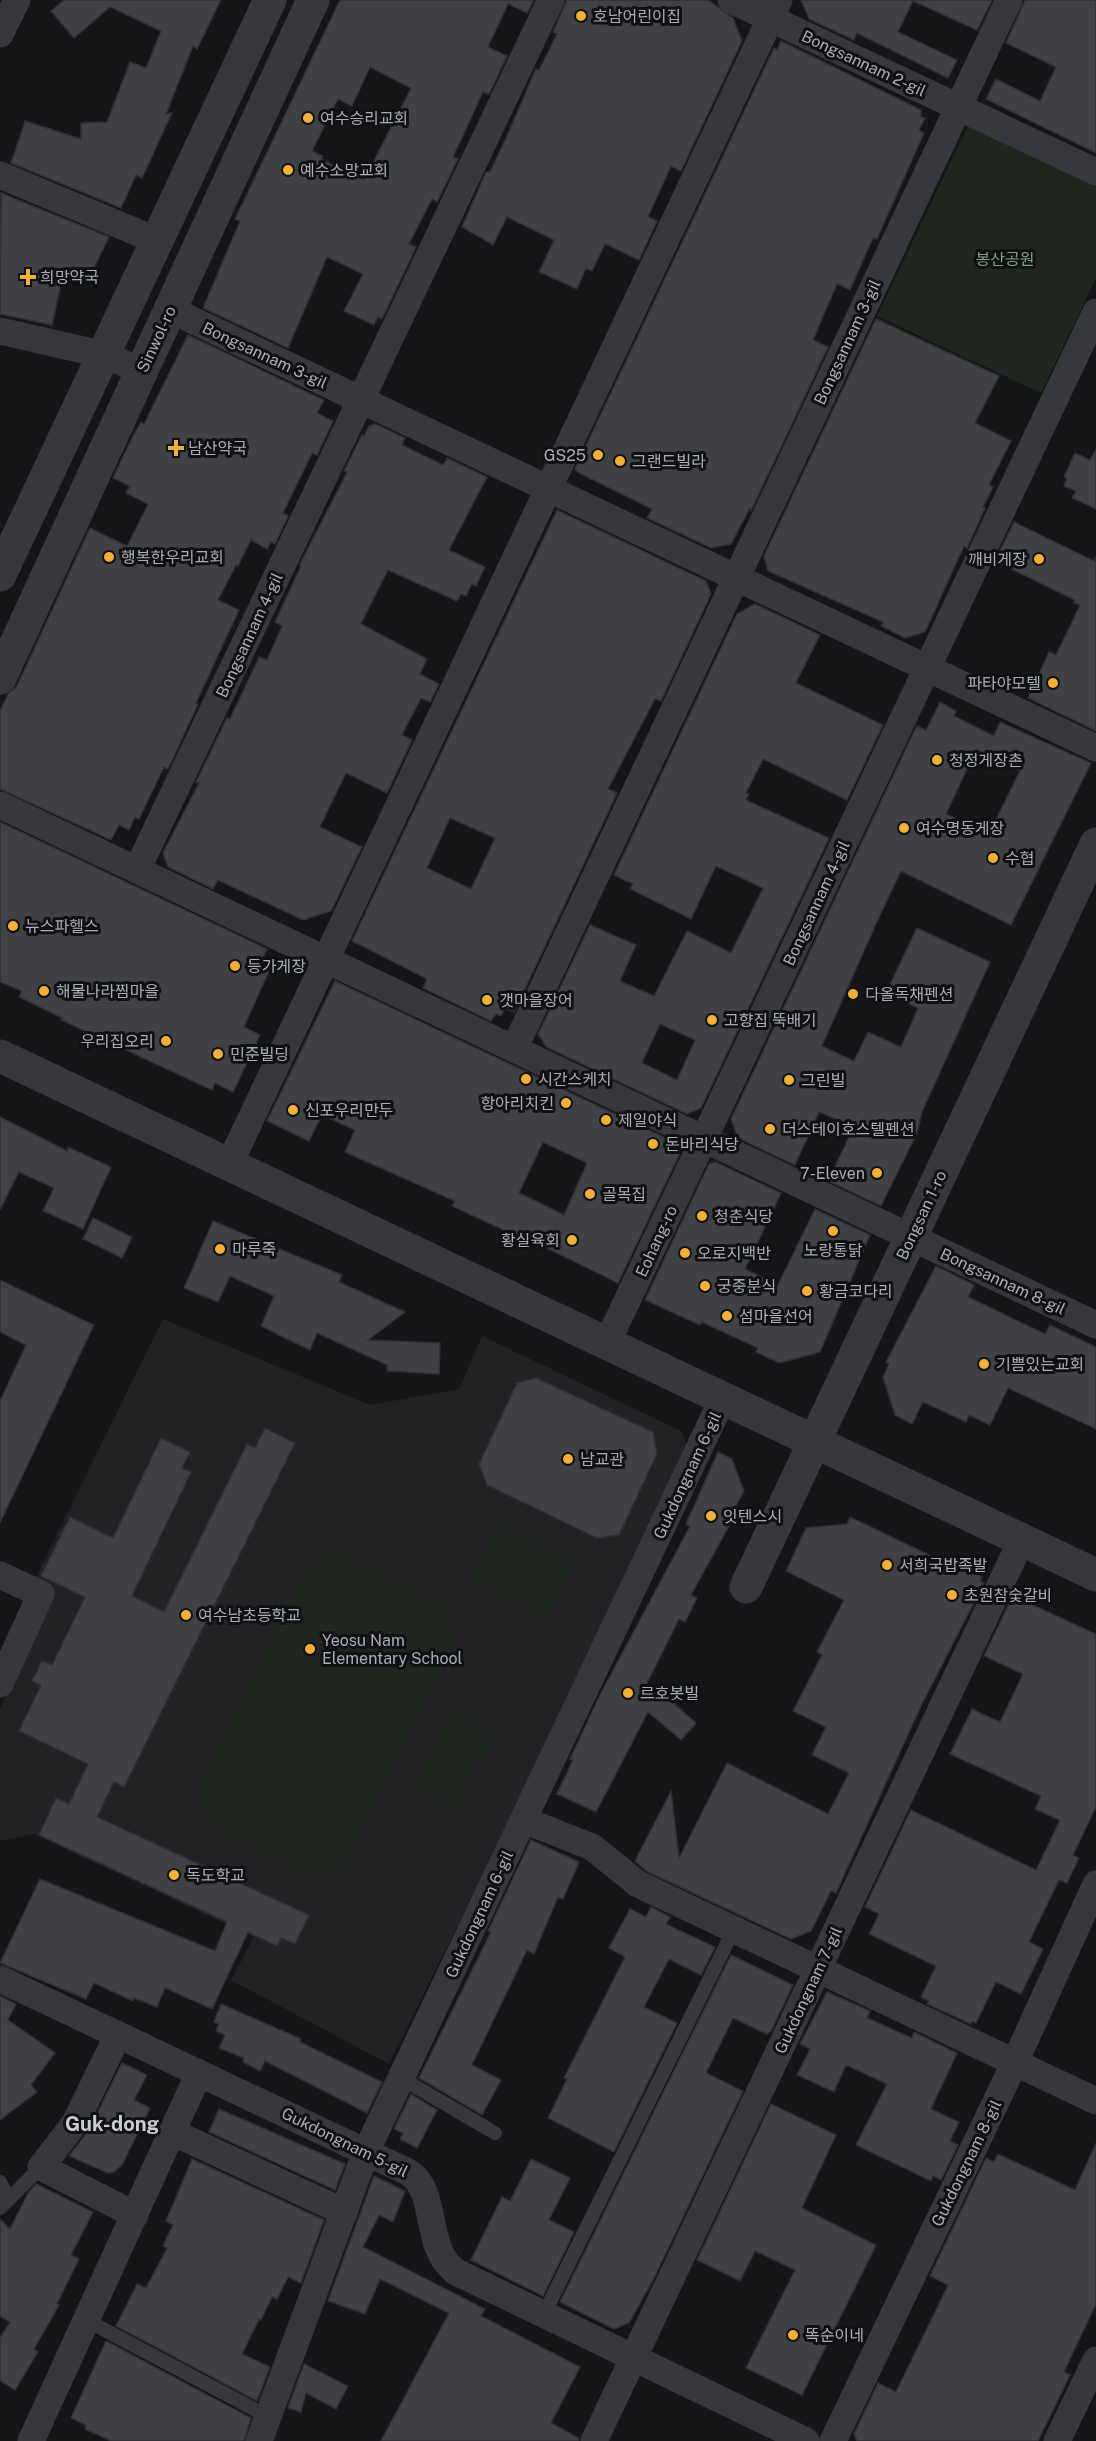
<svg xmlns="http://www.w3.org/2000/svg" width="1096" height="2441" font-family="'Public Sans','Noto Sans KR',sans-serif">
<style>
.built{fill:#222225}
.green{fill:#1e261f}
.building{fill:#404145;stroke:#303034;stroke-width:1.5;fill-rule:evenodd}
.lines{fill:none;stroke-linecap:round;stroke-linejoin:round}
.service{stroke:#37383d;stroke-width:14}
.minor{stroke:#37383d;stroke-width:27}
.tertiary{stroke:#37383d;stroke-width:33}
.poi-dot{fill:#f2b134;stroke:#111113;stroke-width:2}
.labels{text-anchor:middle;stroke-width:6;stroke-linejoin:round;paint-order:stroke}
.poi-label{font-size:16px;fill:#a8adb8;stroke:#111113;text-anchor:start}
.street-label{font-size:16px;fill:#a8adb8;stroke:#111113}
.park-label{font-size:16px;fill:#7fa381;stroke:#111113}
.quarter-label{font-size:20px;font-weight:bold;fill:#c9ccd4;stroke:#111113}
</style>
<rect width="100%" height="100%" fill="#161618"/>
<path class="built" d="M163,1319L370,1405L459,1389L482,1336L681,1431L691,1453L389,2064L231,1980L254,1937L34,1834L0,1841V1710L53,1589L36,1577Z"/>
<g class="green">
<path d="M969,124L1096,184V278L1041,393L877,316Z"/>
<path d="M498,1527L572,1566L547,1614L472,1575Z"/>
<path d="M327,1560H347L441,1607L451,1621L454,1646L353,1853C340,1868 324,1875 305,1868C283,1857 217,1831 205,1815C197,1804 197,1790 200,1778L301,1576L309,1567Z"/>
<path d="M451,1711L494,1734L456,1805L413,1783Z"/>
</g>
<g class="building">
<path d="M64,0H221L197,49L193,46L166,114L172,113L142,178L136,175L121,208L11,163L25,121L81,139V123L107,122L130,62L146,68L161,31L110,7L74,38L51,11Z"/>
<path d="M340,0H534L527,13L508,4L488,47L507,56L489,94L483,92L453,157L458,159L437,202L432,199L409,244L416,247L382,319L378,317L374,325L344,311L363,274L327,257L288,348L203,308L240,221L235,219ZM370,67L411,88L364,180L321,159L323,156L312,151L338,99L352,106Z"/>
<path d="M567,0H708L733,18L742,41L681,171L671,166L648,217L657,221L639,260L605,244L592,271L586,268L577,289L539,272L554,240L507,217L493,245L462,227L486,172H490L507,136L536,69L539,70L557,34L553,32Z"/>
<path d="M801,0H992L977,30L913,1L898,32L957,60L948,78L857,33L854,40L809,19Z"/>
<path d="M1025,0H1096V153L986,99L996,79L1040,101L1056,67L1006,43Z"/>
<path d="M781,41L921,110V117L925,118L919,130L924,133L877,239L873,238L850,290L837,284L813,340L828,347L751,511L750,508L731,544L711,548L647,518L652,509L577,472L575,469L774,48L777,50Z"/>
<path d="M1,193L109,237L94,268L70,267L67,285L61,284L52,325L0,314Z"/>
<path d="M876,319L999,376L975,423L1011,441L989,485L993,487L983,507L985,508L967,548L964,546L925,632L905,638L881,626L883,622L768,571L764,556Z"/>
<path d="M188,335L324,400L317,413L333,421L317,455L312,453L283,513L288,516L275,544L271,542L267,549L251,540L238,566L236,565L218,600L239,610L196,703L198,704L168,769L164,767L139,819L135,817L129,830L119,825L111,840L0,789V711L8,694L17,686L90,528L127,546L148,504L126,493L130,486L113,478L131,440L141,422L144,424Z"/>
<path d="M375,424L405,438L402,445L443,465L447,458L487,477L449,550L485,567L476,586L472,584L466,596L461,594L457,601L388,570L361,624L427,659L420,674L439,684L430,702L421,698L402,735L412,740L387,793L346,773L320,827L362,847L331,911L303,920L218,880L213,889L168,867L163,853L199,783L196,782L227,718L230,719L259,657L267,660L282,626L275,622L301,566L300,564L347,472L344,471L362,435L364,436L369,426Z"/>
<path d="M1096,449V509L1072,498L1076,491L1064,486L1067,478L1064,477L1075,453L1090,460Z"/>
<path d="M557,510L706,581L711,594L661,701L655,699L608,789L617,793L514,1012L505,1008L501,1016L496,1014L491,1021L423,988L427,979L352,941ZM450,818L495,838L471,889L427,868Z"/>
<path d="M1014,522L1094,561L1096,557V731L1028,698L1049,652L1056,655L1080,605L1074,603L1075,600L995,561Z"/>
<path d="M755,604L820,635L796,683L883,725L847,800L763,759L746,793L749,794L746,800L829,838L701,1108L687,1114L546,1047L538,1034L590,925L636,945L620,981L654,996L687,931L731,953L763,888L716,866L691,919L630,889L633,884L614,875L737,614ZM660,1024L695,1040L677,1080L642,1063Z"/>
<path d="M940,702L956,711L954,716L994,736L1000,722L1091,763L1011,925L901,871L875,926L822,1046L854,1061L868,1032L901,1047L918,1008L886,993L917,928L990,962L922,1112L917,1133L881,1206L828,1181L854,1127L819,1112L795,1165L738,1138L731,1119L911,738L917,726L926,730ZM976,750L1020,771L989,834L946,814Z"/>
<path d="M0,822L267,949L260,964L270,969L244,1027L260,1035L233,1092L215,1083L212,1090L61,1020L62,1018L19,997L22,991L0,982Z"/>
<path d="M335,981L670,1140L679,1155L618,1283L541,1245L540,1247L452,1206L455,1201L345,1152L355,1130L322,1115L309,1141L267,1121ZM543,1142L587,1163L564,1215L519,1193Z"/>
<path d="M0,1117L67,1151L68,1147L111,1167L83,1229L43,1211L54,1188L19,1172L0,1210Z"/>
<path d="M715,1162L781,1193L745,1269L778,1285L815,1209L870,1235L820,1352L779,1363L756,1352L758,1348L702,1322L700,1325L645,1300L709,1164Z"/>
<path d="M93,1218L132,1237L122,1258L83,1239Z"/>
<path d="M213,1221L342,1275L339,1282L405,1312L368,1340L440,1343L439,1374L387,1371V1365L317,1333L310,1350L285,1338L261,1326L274,1296L230,1276L218,1302L184,1288Z"/>
<path d="M936,1266L974,1285L968,1297L1045,1334L1050,1325L1096,1347V1429L1008,1388L990,1425L969,1415L966,1422L923,1402L912,1424L895,1415L883,1377L889,1364L886,1362Z"/>
<path d="M0,1280L94,1325L0,1523V1401L26,1345L0,1332Z"/>
<path d="M536,1378L653,1432L657,1454L619,1535L597,1538L487,1485L479,1464L517,1383Z"/>
<path d="M265,1428L295,1443L124,1787L114,1782L97,1817L309,1915L295,1944L281,1938L277,1946L248,1932L212,2009L165,1988L157,2007L134,1998L133,2001L94,1983L86,1999L0,1963L40,1879L215,1951L227,1922L39,1835L56,1798L69,1804L88,1764L19,1731L41,1685L32,1681L42,1661L52,1665L85,1597L41,1576L70,1517L113,1538L161,1438L190,1452L182,1468L191,1472L132,1596L164,1612L247,1444L255,1448Z"/>
<path d="M718,1452L732,1459L744,1491L736,1506L739,1508L691,1595L697,1598L685,1622L679,1619L646,1685L661,1692L696,1723L681,1740L648,1712L596,1812L557,1794L573,1760L570,1759L600,1695L690,1526L686,1524Z"/>
<path d="M850,1517L946,1563L947,1561L982,1577L980,1581L984,1583L922,1704L836,1893L831,1891L811,1931L791,1939L646,1871L635,1861L671,1791L679,1858L727,1763L828,1814L849,1773L812,1755L826,1727L793,1711L822,1655L817,1652L844,1600L786,1571L806,1528L847,1524Z"/>
<path d="M1013,1596L1096,1634V1807L1073,1855L1079,1858L1067,1883L1059,1880L1029,1942L1043,1949L1021,1994L996,1982L976,2023L972,2021L971,2024L927,2004L929,2001L921,1997L936,1966L869,1934L879,1914L865,1907L911,1810L1036,1870L1060,1820L1035,1809L1041,1796L950,1754L972,1709L1000,1722L1023,1674L984,1656Z"/>
<path d="M531,1840L579,1862L563,1899L558,1897L534,1954L527,1950L472,2065L501,2080L482,2115L419,2078L491,1932L488,1931Z"/>
<path d="M651,1907L670,1917L666,1924L715,1947L701,1975L669,1959L644,2007L677,2023L614,2152L548,2118L567,2079L564,2078L625,1957L609,1948L630,1909L646,1917Z"/>
<path d="M731,1955L793,1985L771,2031L767,2034L733,2018L706,2073L743,2091L654,2278L629,2323L614,2329L560,2302Z"/>
<path d="M827,1992L870,2011L867,2018L912,2038L914,2032L957,2053L931,2109L959,2122L950,2141L958,2145L941,2180L933,2176L931,2181L856,2145L887,2084L846,2065L834,2092L797,2075L810,2049L800,2044Z"/>
<path d="M0,1996L16,2004L8,2020L55,2053L31,2085L37,2092L0,2120Z"/>
<path d="M221,2004L301,2039L300,2042L382,2082L367,2113L265,2061L260,2071L243,2062L244,2058L219,2048L225,2035L216,2031L219,2024L214,2022Z"/>
<path d="M122,2063L147,2075L134,2100L150,2108L122,2165L114,2172L108,2173L69,2156L89,2130Z"/>
<path d="M411,2094L437,2110L417,2148L400,2139L403,2133L394,2129Z"/>
<path d="M771,2104L836,2135L802,2208L876,2245L802,2395L746,2368L795,2270L755,2251L740,2281L697,2260Z"/>
<path d="M219,2109L345,2164L335,2190L209,2132Z"/>
<path d="M1096,2143V2304L1064,2372L1070,2375L1038,2441H857L854,2434L878,2383L896,2392L948,2285L930,2276L986,2158L994,2162L998,2154L1075,2190Z"/>
<path d="M192,2159L324,2220L301,2283L288,2277L277,2299L272,2297L261,2320L259,2319L242,2354L270,2367L257,2401L116,2326L137,2284L146,2288L167,2248L163,2246L173,2225L166,2221Z"/>
<path d="M531,2159L570,2178L549,2220L574,2232L543,2296L471,2260L502,2197L510,2201Z"/>
<path d="M374,2176L405,2191L393,2222L379,2215L363,2247L485,2309L481,2316L580,2367L551,2423L579,2438L578,2441H381L449,2313L380,2279L365,2314L328,2301Z"/>
<path d="M36,2184L93,2212L71,2255L79,2259L57,2304L59,2305L34,2349L38,2352L15,2390L0,2381V2338L10,2322L0,2316V2219L10,2229L28,2193Z"/>
<path d="M106,2341L251,2418L244,2441H111L85,2429L86,2425L71,2418Z"/>
<path d="M304,2364L348,2386L336,2409L306,2393L301,2412L288,2408Z"/>
</g>
<g class="lines">
<g class="service">
<path d="M401,2078L495,2133"/>
<path d="M0,2182L9,2199"/>
<path d="M0,2208L41,2167"/>
<path d="M544,2314L734,1929"/>
<path d="M86,2320L269,2417"/>
</g>
<g class="minor">
<path d="M731,0L1096,172"/>
<path d="M0,34L17,0"/>
<path d="M0,175L158,241"/>
<path d="M169,309L1096,748"/>
<path d="M0,331L105,355L141,371"/>
<path d="M0,805L1096,1325"/>
<path d="M137,870L551,0"/>
<path d="M514,1049L1009,0"/>
<path d="M230,1163L779,0"/>
<path d="M607,1343L1096,312"/>
<path d="M0,1575L41,1594L0,1684"/>
<path d="M524,1820L592,1847L638,1884L1096,2101"/>
<path d="M0,1979L408,2172C440,2192 422,2247 456,2272L806,2441"/>
<path d="M118,2035L75,2123L41,2167L135,2215"/>
<path d="M172,2132L344,2212"/>
<path d="M31,2441L199,2073"/>
<path d="M259,2441L366,2152L723,1398"/>
<path d="M594,2441L1022,1539"/>
<path d="M833,2441L1015,2062L1096,1884"/>
<path d="M1057,2441L1096,2360"/>
</g>
<g class="tertiary">
<path d="M0,575L270,0"/>
<path d="M0,678L313,0"/>
<path d="M0,1056L1096,1575"/>
<path d="M746,1587L1096,844"/>
</g>
</g>
<g class="poi-dot">
<circle cx="581" cy="16" r="6"/>
<circle cx="308" cy="118" r="6"/>
<circle cx="288" cy="170" r="6"/>
<path d="M25 268h6v6h6v6h-6v6h-6v-6h-6v-6h6z"/>
<path d="M173 439h6v6h6v6h-6v6h-6v-6h-6v-6h6z"/>
<circle cx="598" cy="455" r="6"/>
<circle cx="620" cy="461" r="6"/>
<circle cx="109" cy="557" r="6"/>
<circle cx="1039" cy="559" r="6"/>
<circle cx="1053" cy="683" r="6"/>
<circle cx="937" cy="760" r="6"/>
<circle cx="904" cy="828" r="6"/>
<circle cx="993" cy="858" r="6"/>
<circle cx="13" cy="926" r="6"/>
<circle cx="235" cy="966" r="6"/>
<circle cx="44" cy="991" r="6"/>
<circle cx="853" cy="994" r="6"/>
<circle cx="487" cy="1000" r="6"/>
<circle cx="712" cy="1020" r="6"/>
<circle cx="166" cy="1041" r="6"/>
<circle cx="218" cy="1054" r="6"/>
<circle cx="526" cy="1079" r="6"/>
<circle cx="789" cy="1080" r="6"/>
<circle cx="566" cy="1103" r="6"/>
<circle cx="293" cy="1110" r="6"/>
<circle cx="606" cy="1120" r="6"/>
<circle cx="770" cy="1129" r="6"/>
<circle cx="653" cy="1144" r="6"/>
<circle cx="877" cy="1173" r="6"/>
<circle cx="590" cy="1194" r="6"/>
<circle cx="702" cy="1216" r="6"/>
<circle cx="833" cy="1231" r="6"/>
<circle cx="572" cy="1240" r="6"/>
<circle cx="220" cy="1249" r="6"/>
<circle cx="685" cy="1253" r="6"/>
<circle cx="705" cy="1286" r="6"/>
<circle cx="807" cy="1291" r="6"/>
<circle cx="727" cy="1316" r="6"/>
<circle cx="984" cy="1364" r="6"/>
<circle cx="568" cy="1459" r="6"/>
<circle cx="711" cy="1516" r="6"/>
<circle cx="887" cy="1565" r="6"/>
<circle cx="952" cy="1595" r="6"/>
<circle cx="186" cy="1615" r="6"/>
<circle cx="310" cy="1649" r="6"/>
<circle cx="628" cy="1693" r="6"/>
<circle cx="174" cy="1875" r="6"/>
<circle cx="793" cy="2335" r="6"/>
</g>
<g class="labels">
<g class="poi-label">
<text x="593" y="22">호남어린이집</text>
<text x="320" y="124">여수승리교회</text>
<text x="300" y="176">예수소망교회</text>
<text x="40" y="283">희망약국</text>
<text x="188" y="454">남산약국</text>
<text x="586" y="461" text-anchor="end">GS25</text>
<text x="632" y="467">그랜드빌라</text>
<text x="121" y="563">행복한우리교회</text>
<text x="1027" y="565" text-anchor="end">깨비게장</text>
<text x="1041" y="689" text-anchor="end">파타야모텔</text>
<text x="949" y="766">청정게장촌</text>
<text x="916" y="834">여수명동게장</text>
<text x="1005" y="864">수협</text>
<text x="25" y="932">뉴스파헬스</text>
<text x="247" y="972">등가게장</text>
<text x="56" y="997">해물나라찜마을</text>
<text x="865" y="1000">다올독채펜션</text>
<text x="499" y="1006">갯마을장어</text>
<text x="724" y="1026">고향집 뚝배기</text>
<text x="154" y="1047" text-anchor="end">우리집오리</text>
<text x="230" y="1060">민준빌딩</text>
<text x="538" y="1085">시간스케치</text>
<text x="801" y="1086">그린빌</text>
<text x="554" y="1109" text-anchor="end">항아리치킨</text>
<text x="305" y="1116">신포우리만두</text>
<text x="618" y="1126">제일야식</text>
<text x="782" y="1135">더스테이호스텔펜션</text>
<text x="665" y="1150">돈바리식당</text>
<text x="865" y="1179" text-anchor="end">7-Eleven</text>
<text x="602" y="1200">골목집</text>
<text x="714" y="1222">청춘식당</text>
<text x="560" y="1246" text-anchor="end">황실육회</text>
<text x="232" y="1255">마루죽</text>
<text x="833" y="1256" text-anchor="middle">노랑통닭</text>
<text x="697" y="1259">오로지백반</text>
<text x="717" y="1292">궁중분식</text>
<text x="819" y="1297">황금코다리</text>
<text x="739" y="1322">섬마을선어</text>
<text x="996" y="1370">기쁨있는교회</text>
<text x="580" y="1465">남교관</text>
<text x="723" y="1522">잇텐스시</text>
<text x="899" y="1571">서희국밥족발</text>
<text x="964" y="1601">초원참숯갈비</text>
<text x="198" y="1621">여수남초등학교</text>
<text x="322" y="1646">Yeosu Nam<tspan x="322" dy="18">Elementary School</tspan></text>
<text x="640" y="1699">르호봇빌</text>
<text x="186" y="1881">독도학교</text>
<text x="805" y="2341">똑순이네</text>
</g>
<g class="street-label">
<text transform="translate(864 63) rotate(25)" y="6">Bongsannam 2-gil</text>
<text transform="translate(156 339) rotate(-65)" y="6">Sinwol-ro</text>
<text transform="translate(847 342) rotate(-65)" y="6">Bongsannam 3-gil</text>
<text transform="translate(265 355) rotate(25)" y="6">Bongsannam 3-gil</text>
<text transform="translate(249 635) rotate(-65)" y="6">Bongsannam 4-gil</text>
<text transform="translate(816 903) rotate(-65)" y="6">Bongsannam 4-gil</text>
<text transform="translate(921 1215) rotate(-65)" y="6">Bongsan 1-ro</text>
<text transform="translate(656 1241) rotate(-65)" y="6">Eohang-ro</text>
<text transform="translate(1003 1281) rotate(25)" y="6">Bongsannam 8-gil</text>
<text transform="translate(687 1475) rotate(-65)" y="6">Gukdongnam 6-gil</text>
<text transform="translate(479 1914) rotate(-65)" y="6">Gukdongnam 6-gil</text>
<text transform="translate(808 1990) rotate(-65)" y="6">Gukdongnam 7-gil</text>
<text transform="translate(345 2142) rotate(26)" y="6">Gukdongnam 5-gil</text>
<text transform="translate(966 2163) rotate(-64)" y="6">Gukdongnam 8-gil</text>
</g>
<g class="park-label">
<text x="1005" y="265">봉산공원</text>
</g>
<g class="quarter-label">
<text x="112" y="2131">Guk-dong</text>
</g>
</g>
</svg>
